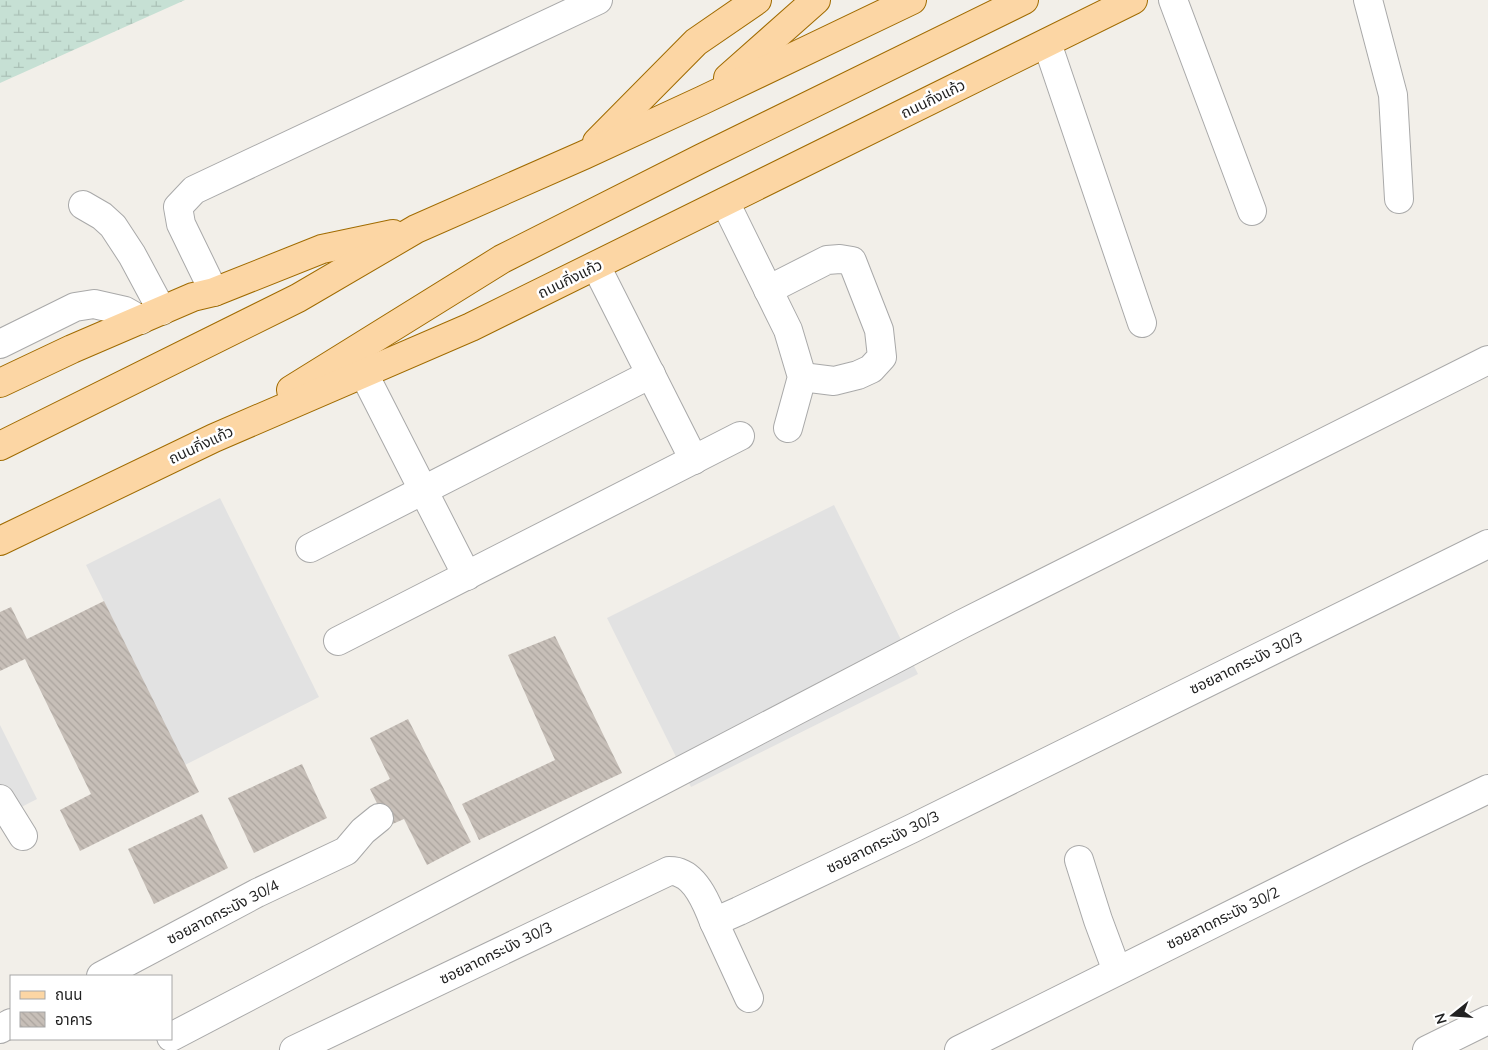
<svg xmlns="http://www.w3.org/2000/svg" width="1488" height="1050" font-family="'Nunito Sans','Noto Sans Thai',sans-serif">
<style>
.wetland{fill:url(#wetland-marsh)}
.parking{fill:#e2e2e2}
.building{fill:url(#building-back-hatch)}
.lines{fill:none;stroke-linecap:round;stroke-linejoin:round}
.minor-casing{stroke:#a9a9a9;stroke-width:30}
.major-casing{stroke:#a06b00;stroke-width:30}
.minor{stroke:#fff;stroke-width:28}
.major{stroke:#fcd6a4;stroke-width:28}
.labels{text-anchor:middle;stroke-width:5;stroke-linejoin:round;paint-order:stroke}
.street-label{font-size:15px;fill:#222;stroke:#fff}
</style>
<defs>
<pattern id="wetland-marsh" width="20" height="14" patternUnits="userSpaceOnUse" patternTransform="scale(1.25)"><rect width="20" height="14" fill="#c6e0d4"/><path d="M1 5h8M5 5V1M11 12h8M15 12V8" fill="none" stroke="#aac0b6"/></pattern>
<pattern id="building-back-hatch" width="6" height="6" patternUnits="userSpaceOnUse" patternTransform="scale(1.25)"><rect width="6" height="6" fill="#c7bfb8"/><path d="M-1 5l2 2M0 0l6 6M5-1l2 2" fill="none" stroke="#aba49e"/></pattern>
</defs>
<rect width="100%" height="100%" fill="#f2efe9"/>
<path class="wetland" d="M0,0H185L0,83Z"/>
<g class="parking">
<path d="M220,498L319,697L185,765L86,565Z"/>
<path d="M834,505L918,674L691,787L607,618Z"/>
<path d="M0,725L37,799L0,818Z"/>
</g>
<g class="building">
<path d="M104,601L199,792L80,851L60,810L91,794L25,659L0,671V612L11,607L27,639Z"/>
<path d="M555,636L622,773L479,840L462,804L555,760L508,655Z"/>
<path d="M408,719L471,842L427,865L404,819L388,826L370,789L390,779L370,738Z"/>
<path d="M302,764L327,818L254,853L228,798Z"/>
<path d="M202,814L228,868L154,904L128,849Z"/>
</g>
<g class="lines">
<g class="minor-casing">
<g id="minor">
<path d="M1173,0L1252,211"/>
<path d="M1368,0L1393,95L1399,199"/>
<path d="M1047,43L1142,323"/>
<path d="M725,202L788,330L802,377L788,428"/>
<path d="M83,205L102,216L113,226L132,255L162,311"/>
<path d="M596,266L694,460"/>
<path d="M768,290L827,260L840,259L852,261L879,330L882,357L871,369L858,375L834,381L802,377"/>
<path d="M214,292L181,224L178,207L194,190L598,0"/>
<path d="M0,344L75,307L94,304L125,311L141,320"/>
<path d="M364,374L467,576"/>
<path d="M310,548L651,374"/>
<path d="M338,641L740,436"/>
<path d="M0,799L23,836"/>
<path d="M1079,860L1098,920L1117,971"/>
<path d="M714,922L749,998"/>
<path d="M101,976L257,893L346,851L363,831L379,818"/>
<path d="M0,1029L11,1023"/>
<path d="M171,1037L962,624L1488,360"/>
<path d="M294,1050L669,871C672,871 677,871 680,873C697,879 708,906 714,922L739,911L911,829L1488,544"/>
<path d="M959,1050L1357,852L1488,789"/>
<path d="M1427,1050L1488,1020"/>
</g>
</g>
<g class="major-casing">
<g id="major">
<path d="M728,78L816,0"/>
<path d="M597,142L696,42L757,0"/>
<path d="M0,383L72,349L193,297L214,292L322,249L393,234"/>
<path d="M291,390L502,259L702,158L1024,0"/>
<path d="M0,446L298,298L416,229L584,155L703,100L912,0"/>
<path d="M0,541L214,438L471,327L1133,0"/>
</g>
</g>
<use href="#minor" class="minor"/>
<use href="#major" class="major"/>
</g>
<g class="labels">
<g class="street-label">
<text transform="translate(933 99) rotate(-26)" y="5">ถนนกิ่งแก้ว</text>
<text transform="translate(570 279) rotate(-26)" y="5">ถนนกิ่งแก้ว</text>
<text transform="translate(201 445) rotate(-25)" y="5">ถนนกิ่งแก้ว</text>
<text transform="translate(1246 663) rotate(-26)" y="5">ซอยลาดกระบัง 30/3</text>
<text transform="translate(883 842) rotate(-26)" y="5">ซอยลาดกระบัง 30/3</text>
<text transform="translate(223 912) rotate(-27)" y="5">ซอยลาดกระบัง 30/4</text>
<text transform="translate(1223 918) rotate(-26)" y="5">ซอยลาดกระบัง 30/2</text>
<text transform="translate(496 953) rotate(-26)" y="5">ซอยลาดกระบัง 30/3</text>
</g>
</g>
<rect x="10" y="975" width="162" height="65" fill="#ffffff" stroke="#a7a7a7"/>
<rect x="20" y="991" width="25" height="8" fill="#fcd6a4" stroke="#a7a7a7"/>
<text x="55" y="1000" font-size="15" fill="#222222">ถนน</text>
<rect x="20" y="1012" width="25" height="15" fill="url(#building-back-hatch)" stroke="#a7a7a7"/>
<text x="55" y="1025" font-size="15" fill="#222222">อาคาร</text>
<g transform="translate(1453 1015) rotate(253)" stroke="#ffffff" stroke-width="4" paint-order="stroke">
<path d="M0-4L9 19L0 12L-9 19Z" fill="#222222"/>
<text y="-8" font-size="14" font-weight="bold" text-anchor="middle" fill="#222222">N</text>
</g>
</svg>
